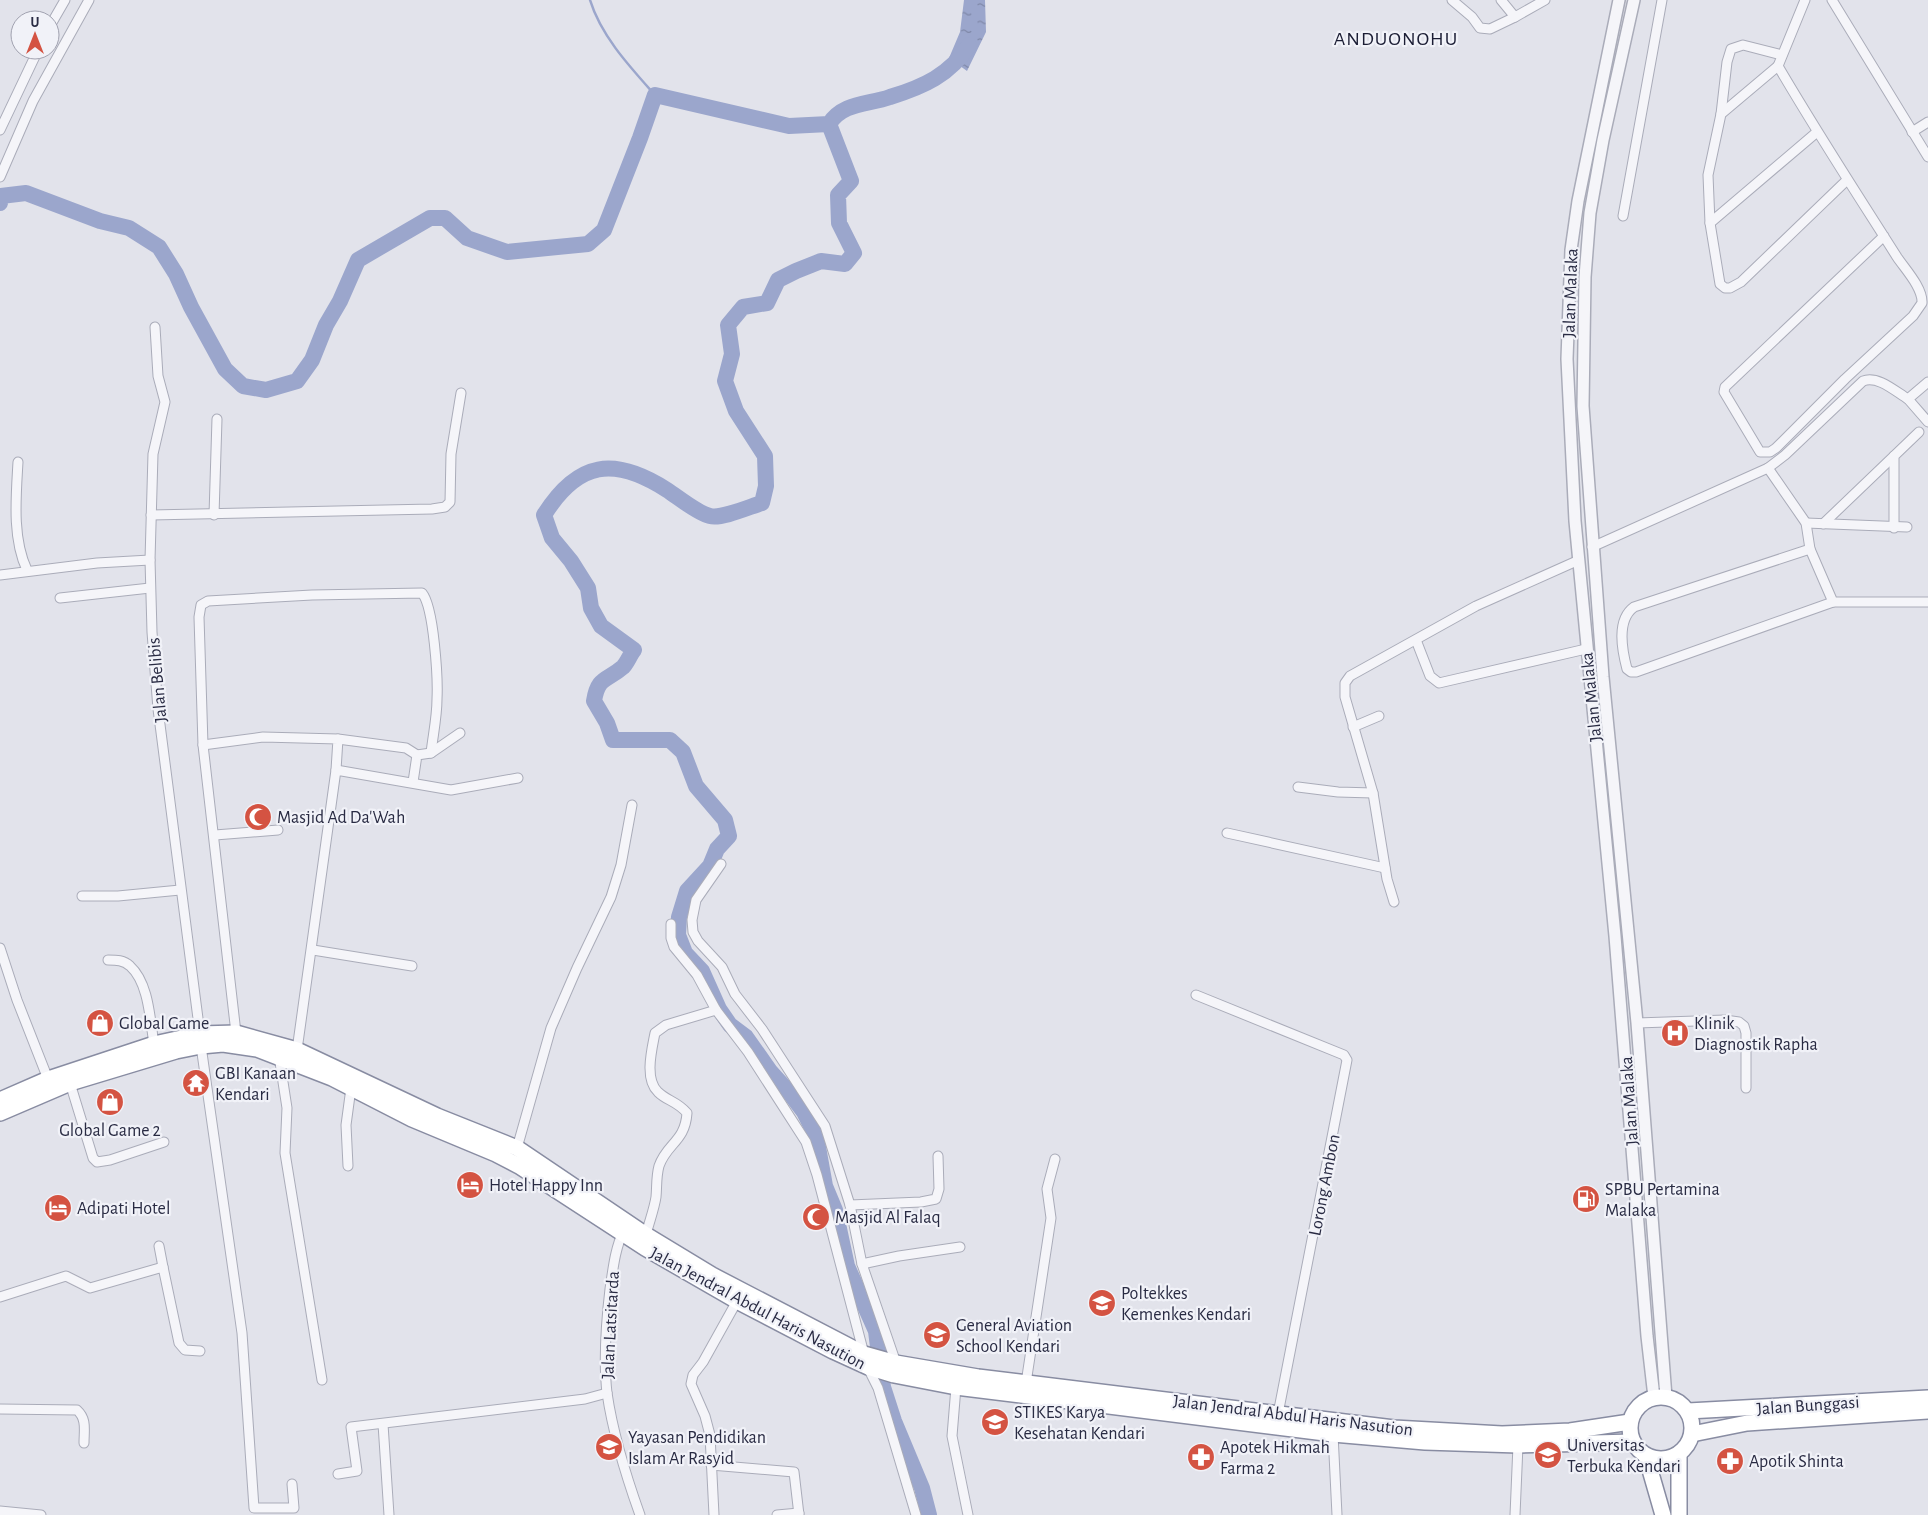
<svg xmlns="http://www.w3.org/2000/svg" width="1928" height="1515" font-family="'Alegreya Sans',sans-serif">
<style>
.water{fill:url(#water-ripples)}
.lines{fill:none;stroke-linecap:round;stroke-linejoin:round}
.stream{stroke:#9ba6cc;stroke-width:2.5}
.river{stroke:#9ba6cc;stroke-width:16}
.minor-casing{stroke:#aaacb9;stroke-width:11}
.tertiary-casing{stroke:#aaacb9;stroke-width:14}
.trunk-casing{stroke:#888ca2;stroke-width:18}
.minor{stroke:#f5f5f9;stroke-width:9}
.tertiary{stroke:#f5f5f9;stroke-width:11}
.trunk{stroke:#fff;stroke-width:15}
.labels{text-anchor:middle;stroke-width:4.5;stroke-linejoin:round;paint-order:stroke}
.street-label{font-size:18px;fill:#292b43;stroke:#f1f2f8}
.poi-label{font-size:18px;fill:#292b43;stroke:#f1f2f8;text-anchor:start}
.quarter-label{font-size:20px;letter-spacing:1px;fill:#1b1d34;stroke:#f1f2f8}
</style>
<defs>
<pattern id="water-ripples" width="26" height="14" patternUnits="userSpaceOnUse" patternTransform="scale(1.25)"><rect width="26" height="14" fill="#9ba6cc"/><path d="M2 4q2-2 4 0t4 0M15 11q2-2 4 0t4 0" fill="none" stroke="#7e87a7"/></pattern>
</defs>
<rect width="100%" height="100%" fill="#e2e3eb"/>
<path class="water" d="M964,0H985L986,32L967,71L949,58L960,32Z"/>
<g class="lines">
<path class="stream" d="M590,0C601,36 630,67 655,95"/>
<g class="river">
<path d="M829,124L851,181L838,195L839,223L854,253L845,264L821,261L796,271L778,280L767,303L743,307L728,325L732,354L725,381L736,411L765,456L766,486L762,503C749,507 722,519 710,516C697,513 678,497 667,490C614,456 578,461 544,515L552,538L571,561L588,588L591,608L601,626L634,650C630,655 627,663 623,667C607,681 598,676 594,701L607,723L613,740H670L683,752L696,786L725,820L729,836L717,849L710,866L687,891L679,917L678,935L685,953L702,971L719,1009L730,1025L746,1037L770,1071L789,1092L804,1112L816,1136L825,1186L835,1210L847,1266L876,1331L883,1387L894,1421L922,1488L929,1515"/>
<path d="M0,203L1,196L26,193L100,221L129,228L159,247L176,274L191,307L225,369L243,386L266,390L297,381L312,360L326,325L340,301L358,260L430,218H445L467,238L507,252L588,244L604,230L640,138L655,95L789,126L829,124C843,102 868,105 890,97C923,87 950,75 969,45"/>
</g>
<g class="minor-casing">
<g id="minor">
<path d="M1452,0L1472,17L1480,28L1490,29L1515,17"/>
<path d="M1501,0L1515,17L1545,0"/>
<path d="M1805,0L1778,66C1816,131 1857,194 1897,257C1905,269 1923,288 1922,303L1913,316L1845,379L1776,448L1770,452H1760L1724,392L1725,387L1884,236"/>
<path d="M1832,0L1928,157"/>
<path d="M50,26L65,0"/>
<path d="M1721,114L1727,62L1731,49L1743,45L1782,55"/>
<path d="M0,130L38,50"/>
<path d="M1817,132L1710,223L1720,284L1725,288H1730L1741,282L1847,180"/>
<path d="M1912,132L1928,122"/>
<path d="M0,177L33,101L89,0"/>
<path d="M1623,216L1662,0"/>
<path d="M1710,223L1708,175L1721,114L1778,66"/>
<path d="M155,327L158,376L165,402L153,454L150,560L152,632L158,709L200,1034"/>
<path d="M1908,399L1928,422"/>
<path d="M18,462C16,497 12,538 27,570"/>
<path d="M1768,468L1806,523L1810,549L1833,602H1928"/>
<path d="M151,515L432,509L445,507L450,502L451,454L461,393"/>
<path d="M214,515L217,419"/>
<path d="M1806,523L1907,527"/>
<path d="M1823,524L1894,456"/>
<path d="M1894,528V456L1919,432"/>
<path d="M1592,547L1768,468L1785,455L1863,381C1878,375 1896,392 1908,399L1928,382"/>
<path d="M1810,549L1634,607C1616,620 1622,650 1627,669L1631,672H1636L1833,602"/>
<path d="M0,575L97,563L150,560"/>
<path d="M60,598L150,588"/>
<path d="M1416,640L1430,676L1439,683L1586,649"/>
<path d="M1353,727L1379,716"/>
<path d="M338,739L406,748L417,755"/>
<path d="M203,745L263,737L338,739L336,770"/>
<path d="M413,782L417,755L431,753L460,733"/>
<path d="M1298,787L1338,792L1373,793"/>
<path d="M1227,833L1385,868"/>
<path d="M215,835L278,830"/>
<path d="M721,864L696,900L692,920L693,932L698,941L722,967L735,994L762,1029L825,1126L850,1205L862,1264"/>
<path d="M82,896H118L180,890"/>
<path d="M1394,902L1387,879L1373,793L1345,697V683L1350,676L1476,606L1579,560"/>
<path d="M671,924V938L674,947L697,975L716,1010L748,1052L806,1142L817,1175L864,1354"/>
<path d="M0,948L17,1000L48,1079"/>
<path d="M313,950L412,966"/>
<path d="M108,960C116,960 124,960 130,966C149,983 150,1020 154,1044"/>
<path d="M1196,995L1344,1055L1347,1060L1278,1414"/>
<path d="M1637,1023L1725,1020L1739,1022L1744,1026L1746,1033V1088"/>
<path d="M236,1033L203,745L199,617L201,605L208,601L312,595L422,593C434,607 438,679 437,699C437,717 433,735 431,753"/>
<path d="M201,1046L242,1333L254,1508H294L292,1484"/>
<path d="M297,1050L336,770L451,790L518,778"/>
<path d="M279,1056L287,1108L285,1153L322,1380"/>
<path d="M70,1083L93,1158L97,1162L110,1160L164,1142"/>
<path d="M517,1148L551,1028L577,968L611,897L621,865L632,805"/>
<path d="M348,1166L346,1125L351,1088"/>
<path d="M850,1205L921,1202L936,1199L939,1189L938,1156"/>
<path d="M624,1230C615,1248 613,1269 610,1289C606,1323 603,1358 607,1393C613,1434 626,1476 640,1515"/>
<path d="M646,1235C649,1222 654,1210 656,1197C657,1187 656,1177 659,1166C667,1143 685,1142 687,1113C677,1101 667,1101 658,1092C644,1079 652,1049 655,1033L666,1025L716,1010"/>
<path d="M159,1246L163,1267"/>
<path d="M0,1297L66,1276L90,1288L163,1267L179,1343L185,1350L200,1351"/>
<path d="M896,1363L862,1264L899,1256L960,1247"/>
<path d="M868,1368L878,1388L916,1515"/>
<path d="M1026,1383L1051,1218L1047,1189L1055,1159"/>
<path d="M956,1387L952,1436L968,1515"/>
<path d="M0,1409L77,1410C87,1419 84,1430 84,1443"/>
<path d="M383,1424L389,1515"/>
<path d="M1333,1434L1337,1515"/>
<path d="M711,1465L794,1472L799,1515"/>
<path d="M338,1474L357,1471L351,1427L585,1399L607,1393"/>
<path d="M0,1511L41,1515"/>
<path d="M714,1515L710,1435L705,1416L691,1384L693,1375L703,1362L737,1301"/>
<path d="M777,1515L799,1513"/>
<path d="M1515,1515L1518,1445"/>
</g>
</g>
<g class="tertiary-casing">
<g id="tertiary">
<path d="M1619,0L1578,201L1571,250L1567,359L1575,521L1615,936L1647,1336L1654,1397"/>
<path d="M1634,0L1603,140L1590,213L1585,277L1583,406L1603,677L1637,1023L1666,1397"/>
</g>
</g>
<g class="trunk-casing">
<g id="trunk">
<path d="M0,1100L48,1079L154,1044L200,1034L236,1033L297,1050L437,1116L517,1148L646,1235L712,1275L864,1354L896,1363L978,1377L1394,1428L1502,1434L1570,1431L1630,1422"/>
<path d="M0,1113L70,1083L176,1051L201,1046L223,1044L257,1049L332,1078L412,1119L496,1154L519,1166L645,1248L737,1301L833,1351L868,1367L894,1375L956,1387L1333,1434L1425,1442L1518,1445L1633,1442"/>
<circle cx="1661" cy="1428" r="31"/>
<path d="M1688,1411L1928,1398"/>
<path d="M1692,1434L1747,1423L1928,1411"/>
<path d="M1646,1456L1663,1515"/>
<path d="M1679,1515V1454"/>
</g>
</g>
<use href="#minor" class="minor"/>
<use href="#tertiary" class="tertiary"/>
<use href="#trunk" class="trunk"/>
</g>
<defs>
<g id="mosque-disc" transform="scale(1.4375)"><circle r="9.5" fill="#d45342" stroke="#f1f2f8"/><path d="M3.5-4.9A6 6 0 1 0 3.5 4.9A5 5 0 1 1 3.5-4.9Z" fill="#fff"/></g>
<g id="shop-disc" transform="scale(1.4375)"><circle r="9.5" fill="#d45342" stroke="#f1f2f8"/><path d="M-5-2.5h2.3a2.7 3.5 0 0 1 5.4 0H5L5.5 6h-11ZM-1.5-2.5h3a1.5 2.3 0 0 0-3 0Z" fill="#fff"/></g>
<g id="hospital-disc" transform="scale(1.4375)"><circle r="9.5" fill="#d45342" stroke="#f1f2f8"/><path d="M-5-5h3v3.5h4V-5h3V5h-3V1.5h-4V5h-3Z" fill="#fff"/></g>
<g id="temple-disc" transform="scale(1.4375)"><circle r="9.5" fill="#d45342" stroke="#f1f2f8"/><path d="M0-6L5-2H3V0L6.5 2.5H4V6H1.5V3h-3V6H-4V2.5H-6.5L-3 0V-2H-5Z" fill="#fff"/></g>
<g id="hotel-disc" transform="scale(1.4375)"><circle r="9.5" fill="#d45342" stroke="#f1f2f8"/><path d="M-6-4.5h1.5V1H6V5H4.5V3h-9V5H-6ZM-4 0a1.8 1.8 0 1 1 3.6 0ZM.5 0V-2.5h3Q6-2.5 6 0Z" fill="#fff"/></g>
<g id="fuel-disc" transform="scale(1.4375)"><circle r="9.5" fill="#d45342" stroke="#f1f2f8"/><path d="M-5.5-6h7V0h2V4h1.3V-2.5L3-4.5l.8-.8L6-3V5H2.5V1h-1V6h-7ZM-4.2-4.7v3.2H.2V-4.7Z" fill="#fff"/></g>
<g id="university-disc" transform="scale(1.4375)"><circle r="9.5" fill="#d45342" stroke="#f1f2f8"/><path d="M0-5L7-2L0 1L-7-2ZM-4 1L0 2.5L4 1V4Q0 6-4 4Z" fill="#fff"/></g>
<g id="school-disc" transform="scale(1.4375)"><circle r="9.5" fill="#d45342" stroke="#f1f2f8"/><path d="M0-5L7-2L0 1L-7-2ZM-4 1L0 2.5L4 1V4Q0 6-4 4Z" fill="#fff"/></g>
<g id="pharmacy-disc" transform="scale(1.4375)"><circle r="9.5" fill="#d45342" stroke="#f1f2f8"/><path d="M-2-6h4v4h4v4h-4v4h-4v-4h-4v-4h4Z" fill="#fff"/></g>
</defs>
<g fill-rule="evenodd">
<use href="#mosque-disc" x="258" y="817"/>
<use href="#shop-disc" x="100" y="1023"/>
<use href="#hospital-disc" x="1675" y="1033"/>
<use href="#temple-disc" x="196" y="1083"/>
<use href="#shop-disc" x="110" y="1102"/>
<use href="#hotel-disc" x="470" y="1185"/>
<use href="#fuel-disc" x="1586" y="1199"/>
<use href="#hotel-disc" x="58" y="1208"/>
<use href="#mosque-disc" x="816" y="1217"/>
<use href="#university-disc" x="1102" y="1303"/>
<use href="#school-disc" x="937" y="1335"/>
<use href="#university-disc" x="995" y="1422"/>
<use href="#school-disc" x="609" y="1447"/>
<use href="#university-disc" x="1548" y="1455"/>
<use href="#pharmacy-disc" x="1201" y="1457"/>
<use href="#pharmacy-disc" x="1730" y="1461"/>
</g>
<g class="labels">
<g class="street-label">
<text transform="translate(1570 293) rotate(-88)" y="6">Jalan Malaka</text>
<text transform="translate(157 680) rotate(-95)" y="6">Jalan Belibis</text>
<text transform="translate(1591 697) rotate(-96)" y="6">Jalan Malaka</text>
<text transform="translate(1629 1101) rotate(-94)" y="6">Jalan Malaka</text>
<text transform="translate(1324 1185) rotate(-79)" y="6">Lorong Ambon</text>
<text transform="translate(758 1308) rotate(28)" y="6">Jalan Jendral Abdul Haris Nasution</text>
<text transform="translate(610 1325) rotate(-87)" y="6">Jalan Latsitarda</text>
<text transform="translate(1808 1405) rotate(-4)" y="6">Jalan Bunggasi</text>
<text transform="translate(1293 1415) rotate(7)" y="6">Jalan Jendral Abdul Haris Nasution</text>
</g>
<g class="poi-label">
<text x="277" y="823">Masjid Ad Da'Wah</text>
<text x="119" y="1029">Global Game</text>
<text x="1694" y="1029">Klinik<tspan x="1694" dy="21">Diagnostik Rapha</tspan></text>
<text x="215" y="1079">GBI Kanaan<tspan x="215" dy="21">Kendari</tspan></text>
<text x="110" y="1136" text-anchor="middle">Global Game 2</text>
<text x="489" y="1191">Hotel Happy Inn</text>
<text x="1605" y="1195">SPBU Pertamina<tspan x="1605" dy="21">Malaka</tspan></text>
<text x="77" y="1214">Adipati Hotel</text>
<text x="835" y="1223">Masjid Al Falaq</text>
<text x="1121" y="1299">Poltekkes<tspan x="1121" dy="21">Kemenkes Kendari</tspan></text>
<text x="956" y="1331">General Aviation<tspan x="956" dy="21">School Kendari</tspan></text>
<text x="1014" y="1418">STIKES Karya<tspan x="1014" dy="21">Kesehatan Kendari</tspan></text>
<text x="628" y="1443">Yayasan Pendidikan<tspan x="628" dy="21">Islam Ar Rasyid</tspan></text>
<text x="1567" y="1451">Universitas<tspan x="1567" dy="21">Terbuka Kendari</tspan></text>
<text x="1220" y="1453">Apotek Hikmah<tspan x="1220" dy="21">Farma 2</tspan></text>
<text x="1749" y="1467">Apotik Shinta</text>
</g>
<g class="quarter-label">
<text x="1396" y="45">ANDUONOHU</text>
</g>
</g>
<g transform="translate(35 35)"><circle r="24" fill="#f1f2f8" stroke="#a1a2b0"/>
<path d="M0-4L9 19L0 12L-9 19Z" fill="#d45342"/>
<text y="-8" font-size="14" font-weight="bold" text-anchor="middle" fill="#292b43">U</text>
</g>
</svg>
